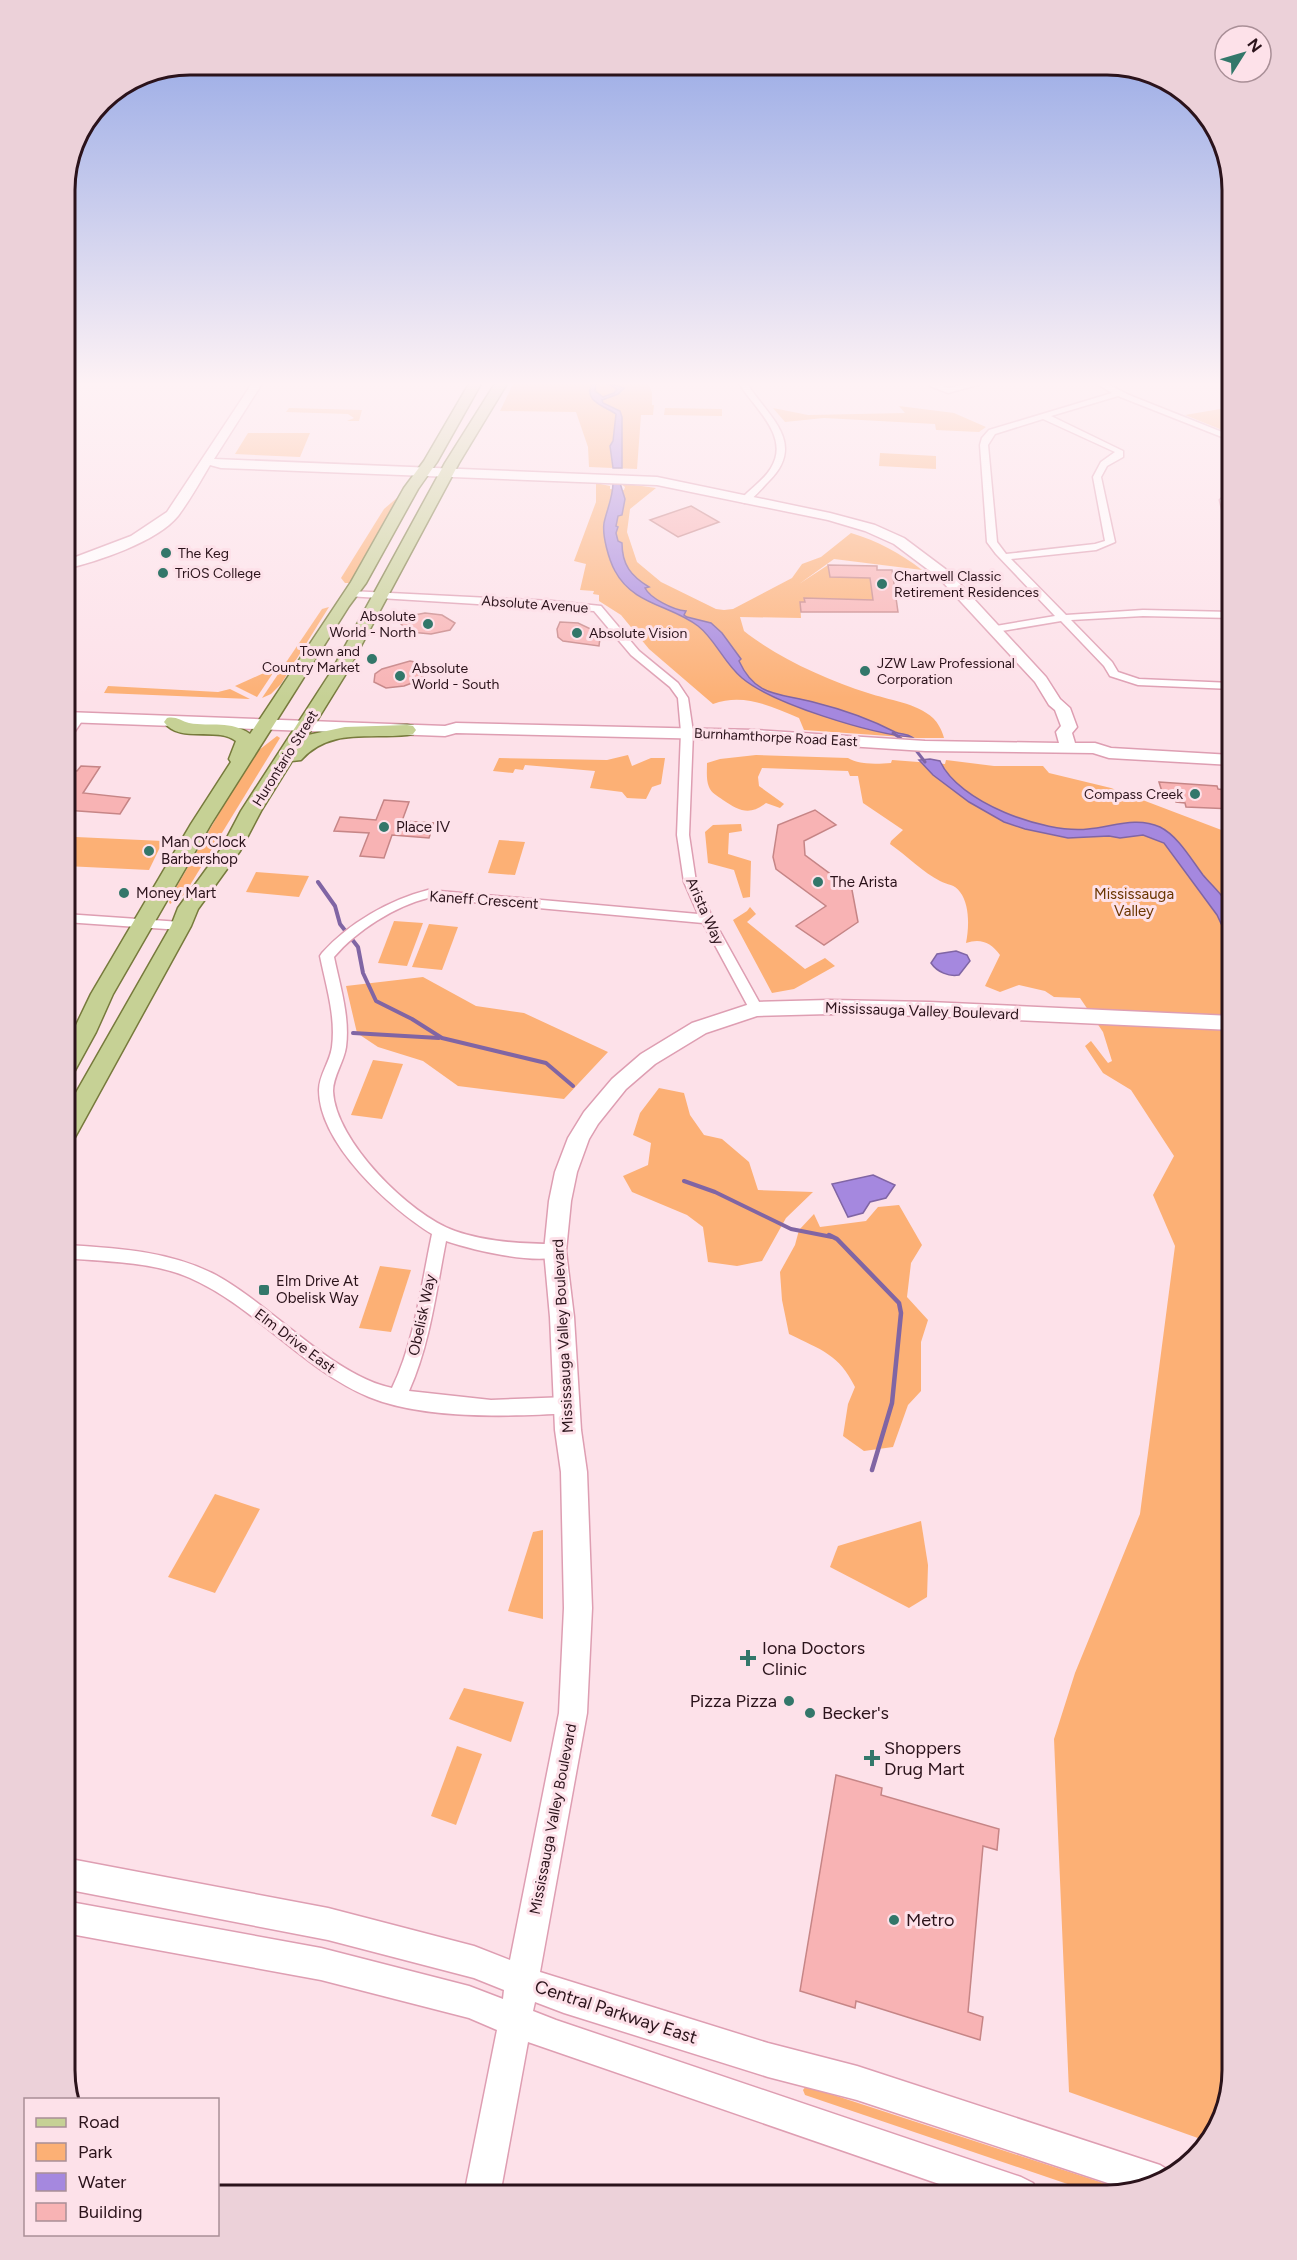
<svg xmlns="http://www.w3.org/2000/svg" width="1297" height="2260" font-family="Figtree,sans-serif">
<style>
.green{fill:#fcb075}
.water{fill:#a588df;stroke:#8065a4;stroke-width:1.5}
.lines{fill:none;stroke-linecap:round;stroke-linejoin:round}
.stream-far2{stroke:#8065a4;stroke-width:3}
.stream-far1{stroke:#8065a4;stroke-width:4}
.stream{stroke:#8065a4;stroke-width:4.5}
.building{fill:#f8b3b4;stroke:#c68586;stroke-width:1.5}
.street-casing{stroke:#de9eb2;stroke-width:3}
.secondary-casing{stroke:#de9eb2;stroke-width:3}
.primary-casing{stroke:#777a3c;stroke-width:3}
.street{fill:#fff;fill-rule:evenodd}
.secondary{fill:#fff;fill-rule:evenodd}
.primary{fill:#c6d195;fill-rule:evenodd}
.poi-dot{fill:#33776a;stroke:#fde1e9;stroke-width:2}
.labels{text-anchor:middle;stroke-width:6;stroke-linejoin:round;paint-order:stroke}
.far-poi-label{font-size:14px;fill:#2b131b;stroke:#fde1e9;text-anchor:start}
.far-street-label{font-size:14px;fill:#2b131b;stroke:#fde1e9}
.poi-label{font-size:15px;fill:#2b131b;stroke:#fde1e9;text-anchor:start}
.park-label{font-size:15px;fill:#6a3600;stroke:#fde1e9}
.street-label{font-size:15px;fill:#2b131b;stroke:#fde1e9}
.near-poi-label{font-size:18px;fill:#2b131b;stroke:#fde1e9;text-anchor:start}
.near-street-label{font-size:18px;fill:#2b131b;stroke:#fde1e9}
.rim{fill:none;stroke:#2b131b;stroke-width:3}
</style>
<rect width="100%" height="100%" fill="#fde1e9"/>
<g class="green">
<path d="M514,382H648L652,393V405H654L653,415H641L637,469L589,467L588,447L576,412L500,411Z"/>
<path d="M899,406L954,413L986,427L979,432L936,430L935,424L824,418L785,422L773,408L808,415L905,413Z"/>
<path d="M1232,407V434L1185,415Z"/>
<path d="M289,408L362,410L359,421H347L354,418L348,414L286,412Z"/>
<path d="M665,408L722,409V416L664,415Z"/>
<path d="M248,433H310L300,457L235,454Z"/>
<path d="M880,453L936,456V469L879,466Z"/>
<path d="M596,483L610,486V489L624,490L625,487L620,483L656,488L630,509L627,532L637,562L661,582L716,609L724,610L733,609L792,578L802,564L821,557L851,533C878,541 900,553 922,570L834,559L799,584L828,565L830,577L870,578L873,600L805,598V602H800L801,618L740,617L744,631C778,658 827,680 868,693C888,700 917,703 933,718C938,723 942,730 944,738H917L804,730L799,718C770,706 744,693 713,704L649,649L621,615L599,601V595L593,594L594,591L580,590L586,564L574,561L596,502Z"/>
<path d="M398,497L394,510L351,583H345L341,578L384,509Z"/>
<path d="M329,607L281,684L271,694L262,698L322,609Z"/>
<path d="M277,667L257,697L235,686Z"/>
<path d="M108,686L218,692L230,689L250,699L104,693Z"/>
<path d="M277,736L280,738L184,895L170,904L169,902L173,893L232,791L259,750Z"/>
<path d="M628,755L632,766L651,758H665L661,784L652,787L646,799L627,798L622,792L590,788L595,771L525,765L523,770L515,769L513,773L493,771L499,758L607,760Z"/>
<path d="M756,755L848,758C859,765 877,764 891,763L892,760L945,764L946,760L994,766H1043L1049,773L1111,788L1232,834V2071L1209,2142L1069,2092L1054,1739L1075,1673L1140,1514L1175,1246L1153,1195L1174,1156L1131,1090L1103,1073L1085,1046L1091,1041L1108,1063L1112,1061L1103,1032L1080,998L1054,997L1045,991L1019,985L1000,992L985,986L1000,955C991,942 980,938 966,943C969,928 970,905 960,892C955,884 947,885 940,881C924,873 906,855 890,844L891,841L903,830L863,803L858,776H850L848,771L762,768L758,777L759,786L784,804L780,808L766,803C750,816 739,811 723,800C718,796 711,793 709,787C706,780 707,771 707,763L720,759Z"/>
<path d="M741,824L742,831L729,833L728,854L751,861L750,897L743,898L734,870L708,863L705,832L713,825Z"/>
<path d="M76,837L163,841L149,870L65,866V856Z"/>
<path d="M499,840L525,842L515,875L488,873Z"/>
<path d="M256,872L309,876L299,897L246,892Z"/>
<path d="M750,907L756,914L747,922L805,969L825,958L835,966L794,989L772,993L733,920L747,911Z"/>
<path d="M394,921L423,923L407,966L378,963Z"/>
<path d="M429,924L458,927L442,970L412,967Z"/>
<path d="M423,977L476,1006L524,1013L608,1052L564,1099L458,1086L423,1061L378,1047L357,1033L346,986Z"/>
<path d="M373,1060L403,1064L382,1119L351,1115Z"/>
<path d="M659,1088L684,1093L690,1115L704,1135L722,1139L749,1162L758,1190L813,1192L786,1218L762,1261L737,1266L708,1262L703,1227L687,1215L632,1192L623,1176L648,1165L651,1143L633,1135L640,1113Z"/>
<path d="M899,1205L922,1245L911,1263L907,1297L928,1320L921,1342V1391L908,1405L893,1447L864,1451L843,1436L848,1404L855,1387C839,1354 821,1350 789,1334L782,1300L780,1272L795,1245L799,1230L814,1214L820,1227L866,1221L878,1207Z"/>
<path d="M380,1266L411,1270L391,1332L359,1328Z"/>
<path d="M215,1494L260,1509L215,1593L168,1577Z"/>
<path d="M921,1521L928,1565L927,1597L909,1608L830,1567L838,1546Z"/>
<path d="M543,1530V1619L508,1611L533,1532Z"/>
<path d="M464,1688L524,1702L511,1742L449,1719Z"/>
<path d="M457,1746L482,1754L456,1825L431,1816Z"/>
<path d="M806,2086L1128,2191L1100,2195L805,2095L803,2090Z"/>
</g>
<g class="water">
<path d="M593,382H600L596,385L595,391L603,397L614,393L617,389L605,382L624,388L618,394L602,400L603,403L620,411L622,417V468H613L610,446L613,441L616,414C605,406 581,401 593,382Z"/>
<path d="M613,483H620L625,499L622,515L618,516L616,526L618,527L616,533L618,541L622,543C622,565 631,576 649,587L645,588C650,598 673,610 686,611L684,615L687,617L711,623L722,633L741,659L739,661C756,698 780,693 813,702C841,709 870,719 895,732C902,735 906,733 912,737C871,734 773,704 742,678C724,663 715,639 698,626C671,605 633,605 615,571C609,560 602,536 604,523C607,509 613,497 613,483Z"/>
<path d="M930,759L940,761C958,802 1044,834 1088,829C1112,827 1136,816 1160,827C1178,836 1191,859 1203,875C1212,886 1229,900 1232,915C1234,925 1232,937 1232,947L1217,915L1164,843L1143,835L1120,838L1109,836L1068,838L1025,829L1004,822L969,802L933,775L919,760Z"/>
<path d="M956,951L967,955L970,961L959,975C949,977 937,972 931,963L937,954Z"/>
<path d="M873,1175L895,1185L886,1198L870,1202L863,1213L848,1217L832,1184Z"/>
</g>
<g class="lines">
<g class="stream-far2">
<path d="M893,733L907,743"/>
<path d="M915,749L925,762"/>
</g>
<g class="stream-far1">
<path d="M318,882L335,906L340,924L358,947L363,973L376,1001L412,1019L442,1038L546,1063L573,1086"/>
<path d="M353,1033L439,1038"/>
<path d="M684,1181L715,1192L791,1229L832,1237"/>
</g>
<path class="stream" d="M829,1235L837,1239L899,1303L901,1313L892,1403L872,1470"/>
</g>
<g class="building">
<path d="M691,506L719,522L678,537L650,520Z"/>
<path d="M828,565L877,566V570H892L898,612H801L800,602H805L804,598L873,600L870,578L830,577Z"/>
<path d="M425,613L442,615L455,623L450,630L431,634L410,632L401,624L409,616Z"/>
<path d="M560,622L578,623L595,631L600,638L599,646L563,641L558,637L557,629Z"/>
<path d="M410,661L425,664L430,668L429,672L420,680L404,686L386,688L374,682L375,674L382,669Z"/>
<path d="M81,766L100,767L83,793L130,798L120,814L65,810V770L77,771Z"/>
<path d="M1159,782L1217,786L1218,789L1227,790L1233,809L1186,807L1185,803L1176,802L1175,799L1164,798Z"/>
<path d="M384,800L409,802L402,821L434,823L429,838L392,835L384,858L360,856L369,833L334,831L340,817L376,820Z"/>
<path d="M815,810L836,825L804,841L805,855L852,890L858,922L824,945L796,926L826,906L776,869L773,857L778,825Z"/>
<path d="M836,1775L882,1788L881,1795L999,1829L997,1850L983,1846L968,2012L983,2017L980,2040L856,2001L855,2008L800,1991Z"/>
</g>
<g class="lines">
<g class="street-casing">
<g id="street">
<path d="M738,382H746C766,415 808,442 769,481C762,488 754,499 745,503L742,502V498C751,488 764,480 771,468C791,436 753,407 738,382Z"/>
<path d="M930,382L949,388L975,382H988L948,393L930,386Z"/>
<path d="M1094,382H1104L1129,395L1232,436V441L1118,396L1051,416L1123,451V457L1107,466L1101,477L1115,542L1096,550L1011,559L1066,615L1143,610L1232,612V618L1143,616L1071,620L1112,662L1118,672L1139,679L1232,683V689L1138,685L1110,676L1104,666L1061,621L996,632L991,629L996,626L1055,616L996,554L987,542L980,445L982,438L989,430L1112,393ZM1043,419L1115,452L1101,462L1093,477L1105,541L1095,544L1006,554L997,542L988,445L995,434Z"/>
<path d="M1232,489V497L1229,500L1232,514V532L1227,529L1220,500Z"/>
<path d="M350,591L552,601L601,606L639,651L678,683L688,698L693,732L689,835L696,882L713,919L763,1009L761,1012H751L703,923L428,898C395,906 356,931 334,957C340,986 350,1017 346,1047C344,1062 333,1076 333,1091C335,1141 410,1215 455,1231C486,1242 522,1244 555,1244L561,1246L563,1251L561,1256C534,1265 473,1250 446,1241C436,1292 430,1344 409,1391L491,1400L568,1397L574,1399L577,1405L574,1411L568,1413C511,1417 422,1419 369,1397C302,1369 256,1307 190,1278C152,1261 106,1262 65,1258V1245C117,1248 170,1251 216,1275C271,1305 333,1376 392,1388C415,1340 421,1286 432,1234C390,1208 319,1144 319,1090C319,1075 330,1062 332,1047C336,1016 326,986 320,956L322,953C349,923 389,900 428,890L698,914L684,882L677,835L681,732L678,698L670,687L631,655L594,611L347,596L345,594Z"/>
<path d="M78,715L84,718L69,740L65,741V730L74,716Z"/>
<path d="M65,914L181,922L188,926L181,930L65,922Z"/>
</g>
</g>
<g class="secondary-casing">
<g id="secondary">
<path d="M253,382H263L214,459L657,477L830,513L875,525L904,538L948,571L1046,677L1060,699L1070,708L1077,727L1072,733L1075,743H1095L1111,748L1232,755V765L1109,758L1093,753L925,751L755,740L456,733L445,736L65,722V712L445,726L456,723L755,730L925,741L1059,743L1056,732L1061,726L1055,710L1049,705L1035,682L938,577L894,544L865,531L828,520L657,485L221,468L210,465C200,482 190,500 178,516C157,542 96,562 65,569V561L131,536L167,512Z"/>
<path d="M829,1000L929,1002L1232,1016V1030L929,1016L829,1014L757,1016L706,1033L655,1064L626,1089L598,1124L589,1139L577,1172L571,1201L566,1251L574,1317L581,1430L587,1472L592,1608L587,1713L540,1972L768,2043L857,2066L1160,2165L1173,2173L1162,2183L1129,2190L857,2100L768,2077L564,2013L535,2002L533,2011L556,2020L1021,2177L1033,2183L1039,2195H971L528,2042L500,2195H464L497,2030L469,2018L321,1980L65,1933V1901L321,1948L469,1986L503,1999L504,1990L474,1978L328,1940L65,1889V1858L328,1908L474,1946L510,1960L559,1713L564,1608L561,1472L555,1430L550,1317L544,1251L549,1201L555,1172L568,1138L584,1112L612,1079L641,1054L692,1023L756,1002Z"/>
</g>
</g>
<g class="primary-casing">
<g id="primary">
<path d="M470,382H482L437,462L418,489L366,583L349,606L211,824L113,994L96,1032L73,1074L65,1076V1048L91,994L191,824L231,762L229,759L236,741C216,726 180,744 164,722L167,718C176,716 181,721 189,723C211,727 231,720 250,734L351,582L404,488L424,461Z"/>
<path d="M496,382H508L459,463L347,672L308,735L345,727L407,725L413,726L416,730L413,734L407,735C369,739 329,728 301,760L292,761L261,811L240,851L198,909L191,926L74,1139L65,1142V1112L171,926L178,908L221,849L241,811L331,672L445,463Z"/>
</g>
</g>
<use href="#street" class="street"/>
<use href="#secondary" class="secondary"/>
<use href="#primary" class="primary"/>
</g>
<linearGradient id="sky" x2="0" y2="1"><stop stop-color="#8da2e4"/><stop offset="0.55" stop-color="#fef2f5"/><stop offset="1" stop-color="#fef2f5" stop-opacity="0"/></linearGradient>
<rect width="1297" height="698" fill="url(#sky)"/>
<g class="poi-dot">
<circle cx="166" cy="553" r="6"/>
<circle cx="163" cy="573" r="6"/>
<circle cx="882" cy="584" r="6"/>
<circle cx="428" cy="624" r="6"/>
<circle cx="577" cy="633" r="6"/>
<circle cx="372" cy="659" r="6"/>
<circle cx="865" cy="671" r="6"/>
<circle cx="400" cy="676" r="6"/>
<circle cx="1195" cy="794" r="6"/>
<circle cx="384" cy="827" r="6"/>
<circle cx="149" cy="851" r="6"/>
<circle cx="818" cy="882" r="6"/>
<circle cx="124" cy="893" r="6"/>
<rect x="258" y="1284" width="12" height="12" rx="3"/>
<path d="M745 1649h6v6h6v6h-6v6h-6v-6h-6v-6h6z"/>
<circle cx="789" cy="1701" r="6"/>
<circle cx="810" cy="1713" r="6"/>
<path d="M869 1749h6v6h6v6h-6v6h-6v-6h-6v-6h6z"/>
<circle cx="894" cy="1920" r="6"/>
</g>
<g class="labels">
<g class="far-poi-label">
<text x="178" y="558">The Keg</text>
<text x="175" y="578">TriOS College</text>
<text x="894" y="581">Chartwell Classic<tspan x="894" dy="16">Retirement Residences</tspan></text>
<text x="416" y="621" text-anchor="end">Absolute<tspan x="416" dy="16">World - North</tspan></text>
<text x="589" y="638">Absolute Vision</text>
<text x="360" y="656" text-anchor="end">Town and<tspan x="360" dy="16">Country Market</tspan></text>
<text x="877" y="668">JZW Law Professional<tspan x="877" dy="16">Corporation</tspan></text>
<text x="412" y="673">Absolute<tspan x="412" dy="16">World - South</tspan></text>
<text x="1183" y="799" text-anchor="end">Compass Creek</text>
</g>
<g class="far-street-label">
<text transform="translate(535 604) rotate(4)" y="5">Absolute Avenue</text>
<text transform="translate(776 737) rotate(3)" y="5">Burnhamthorpe Road East</text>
<text transform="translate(285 758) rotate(-58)" y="5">Hurontario Street</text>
</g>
<g class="poi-label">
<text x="396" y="832">Place IV</text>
<text x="161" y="847">Man O’Clock<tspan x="161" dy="17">Barbershop</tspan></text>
<text x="830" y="887">The Arista</text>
<text x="136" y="898">Money Mart</text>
<text x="276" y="1286">Elm Drive At<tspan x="276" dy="17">Obelisk Way</tspan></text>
</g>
<g class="park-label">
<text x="1134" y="899">Mississauga<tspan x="1134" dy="17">Valley</tspan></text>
</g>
<g class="street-label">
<text transform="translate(484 900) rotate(4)" y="5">Kaneff Crescent</text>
<text transform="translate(705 911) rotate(66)" y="5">Arista Way</text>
<text transform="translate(922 1011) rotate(2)" y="5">Mississauga Valley Boulevard</text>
<text transform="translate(422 1315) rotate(-78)" y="5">Obelisk Way</text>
<text transform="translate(563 1336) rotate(-93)" y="5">Mississauga Valley Boulevard</text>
<text transform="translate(295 1341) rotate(37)" y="5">Elm Drive East</text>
<text transform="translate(553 1819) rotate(-79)" y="5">Mississauga Valley Boulevard</text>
</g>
<g class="near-poi-label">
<text x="762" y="1654">Iona Doctors<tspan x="762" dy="21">Clinic</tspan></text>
<text x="777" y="1707" text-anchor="end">Pizza Pizza</text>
<text x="822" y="1719">Becker's</text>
<text x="884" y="1754">Shoppers<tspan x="884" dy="21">Drug Mart</tspan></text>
<text x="906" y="1926">Metro</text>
</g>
<g class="near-street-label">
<text transform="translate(616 2012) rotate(18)" y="6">Central Parkway East</text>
</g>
</g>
<path d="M0 0H1297V2260H0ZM190 75H1107A115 115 0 0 1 1222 190V2070A115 115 0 0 1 1107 2185H190A115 115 0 0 1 75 2070V190A115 115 0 0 1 190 75Z" fill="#ecd1d9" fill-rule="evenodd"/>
<path class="rim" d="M190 75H1107A115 115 0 0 1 1222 190V2070A115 115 0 0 1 1107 2185H190A115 115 0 0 1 75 2070V190A115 115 0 0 1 190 75Z"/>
<rect x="24" y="2098" width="195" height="138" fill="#fde1e9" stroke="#a98f97" stroke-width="1.5"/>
<rect x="36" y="2118" width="30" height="9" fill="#c6d195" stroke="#a98f97" stroke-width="1.5"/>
<text x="78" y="2128" font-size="18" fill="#2b131b">Road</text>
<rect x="36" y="2143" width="30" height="18" fill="#fcb075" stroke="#a98f97" stroke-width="1.5"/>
<text x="78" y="2158" font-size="18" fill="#2b131b">Park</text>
<rect x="36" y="2173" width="30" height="18" fill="#a588df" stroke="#a98f97" stroke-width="1.5"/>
<text x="78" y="2188" font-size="18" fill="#2b131b">Water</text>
<rect x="36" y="2203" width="30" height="18" fill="#f8b3b4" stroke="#a98f97" stroke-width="1.5"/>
<text x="78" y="2218" font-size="18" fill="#2b131b">Building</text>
<g transform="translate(1243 54) rotate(53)"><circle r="28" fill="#fde1e9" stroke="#a98f97" stroke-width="1.5"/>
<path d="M0-4.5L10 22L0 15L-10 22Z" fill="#33776a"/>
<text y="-9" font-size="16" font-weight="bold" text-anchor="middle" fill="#2b131b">N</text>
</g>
</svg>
